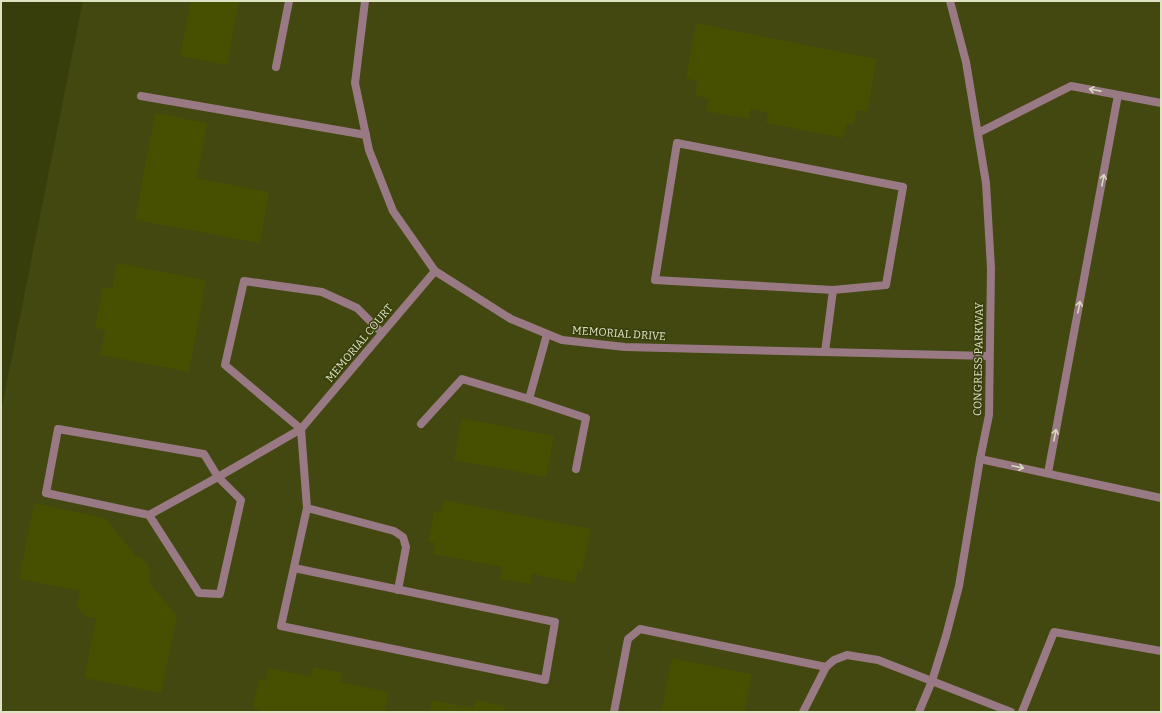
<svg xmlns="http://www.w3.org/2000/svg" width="1162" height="713" font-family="Bitter,serif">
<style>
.built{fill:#42480f}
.building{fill:#474f00}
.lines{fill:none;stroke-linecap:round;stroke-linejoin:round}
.lane{stroke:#997984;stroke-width:8}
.street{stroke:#997984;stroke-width:8}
.oneway{stroke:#d7d9bd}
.labels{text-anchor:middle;stroke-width:3;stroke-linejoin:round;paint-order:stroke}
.street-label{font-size:11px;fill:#dee4c3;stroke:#383e0b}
</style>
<rect width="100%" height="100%" fill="#383e0b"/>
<path class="built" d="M83,1H1161V712H1V412Z"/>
<g class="building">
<path d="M191,1H239L227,65L180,56Z"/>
<path d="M696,23L877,59L867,112L857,110L854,125L847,124L843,138L766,123L768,113L751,109L749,119L706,111L708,98L695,96L697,81L686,78Z"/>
<path d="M155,113L207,123L197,178L269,192L260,243L135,220Z"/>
<path d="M117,263L206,280L189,372L100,355L105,330L95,328L103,287L112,289Z"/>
<path d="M462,418L554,436L546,477L454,460Z"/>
<path d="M444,500L591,529L582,571L578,570L575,583L532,574L530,584L500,579L502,567L433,554L435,543L428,542L434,511L441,512Z"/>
<path d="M34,503L105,518L136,556L142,558L151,569L149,582L177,616L161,693L84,678L96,618L85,616L77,606L80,591L19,579Z"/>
<path d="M672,658L752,674L744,712H661Z"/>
<path d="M313,667L343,673L341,682L389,692L385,712H259V709L253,708L259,679L266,680L269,668L311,677Z"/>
<path d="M432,700L474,708L476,700L505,706L504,712H430Z"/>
</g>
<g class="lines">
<g class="lane">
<path d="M276,67L289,1"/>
<path d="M141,96L366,135"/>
<path d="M978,133L1071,86L1161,103"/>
<path d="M677,143L903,187L886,285L833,290L655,280Z"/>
<path d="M825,352L833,290"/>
<path d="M529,399L586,418L576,469"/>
<path d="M421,424L462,379L529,399L547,334"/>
<path d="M980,459L1161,498"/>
<path d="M1048,473L1118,95"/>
<path d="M307,508L394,531L403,537L406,547L398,590"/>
<path d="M149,515L218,477L241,500L220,594L199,593L149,515L46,493L58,429L204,454L218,477L301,429"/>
<path d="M294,568L555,622L545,680L281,626L307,508L301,429L225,365L244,281L322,292L357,308L382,333"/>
<path d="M614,712L628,639L640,629L826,667"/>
<path d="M803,712L826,667L834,660L847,655L878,660L1011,712"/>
<path d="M1022,712L1054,632L1161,651"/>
</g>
<g class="street">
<path d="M365,1L355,83L369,150L393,211L435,271L511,319L562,340L625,347L989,356"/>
<path d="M301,429L435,271"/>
<path d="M919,712L932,681L946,636L959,586L980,459L989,415L991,268L986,183L966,62L950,1"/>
</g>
</g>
<defs><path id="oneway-shaft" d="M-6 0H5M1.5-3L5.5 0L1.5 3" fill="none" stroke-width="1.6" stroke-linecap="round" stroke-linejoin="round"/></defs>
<g class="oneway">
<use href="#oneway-shaft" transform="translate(1095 90) rotate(-169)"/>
<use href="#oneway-shaft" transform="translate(1103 180) rotate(-79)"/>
<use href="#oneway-shaft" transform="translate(1079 307) rotate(-79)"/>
<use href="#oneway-shaft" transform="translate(1055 435) rotate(-79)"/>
<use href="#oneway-shaft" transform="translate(1018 467) rotate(12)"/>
</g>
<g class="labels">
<g class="street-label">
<text transform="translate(619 333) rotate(4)" y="4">MEMORIAL DRIVE</text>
<text transform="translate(359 343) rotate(-50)" y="4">MEMORIAL COURT</text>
<text transform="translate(978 359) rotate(-89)" y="4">CONGRESS PARKWAY</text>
</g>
</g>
<rect width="1162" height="713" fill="none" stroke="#dee4c3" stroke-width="4"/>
</svg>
